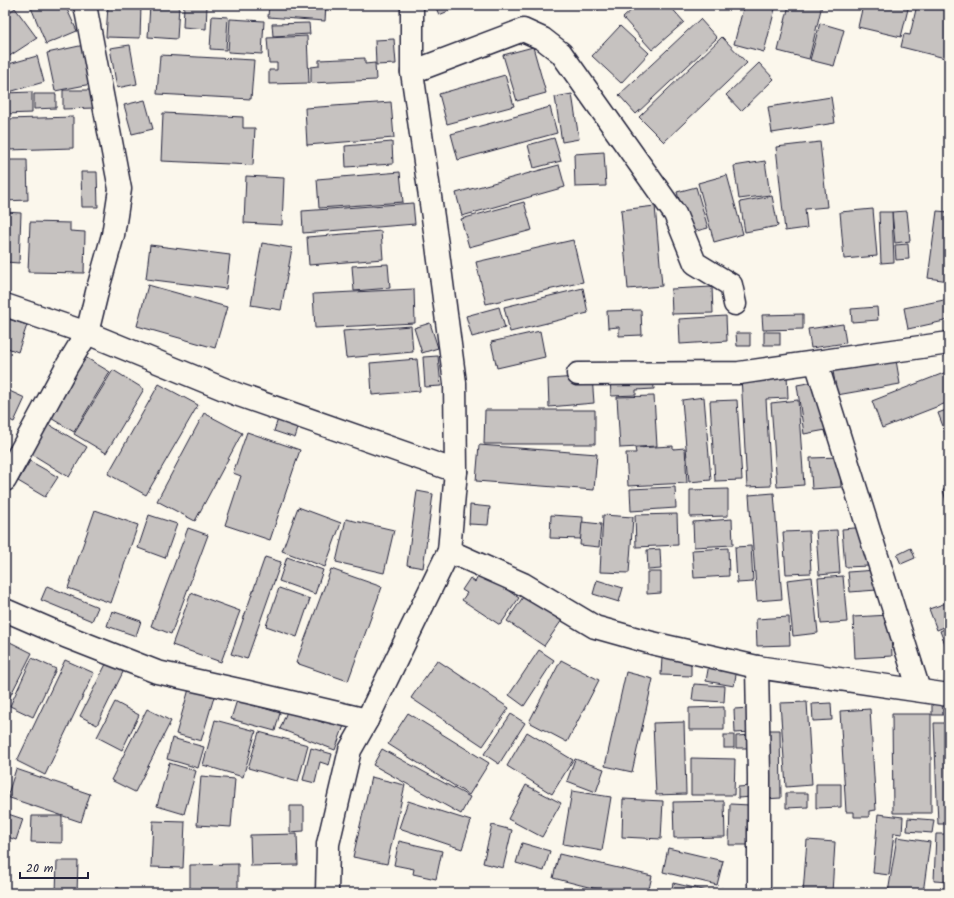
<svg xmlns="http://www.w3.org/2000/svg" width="954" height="898" font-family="Kalam,sans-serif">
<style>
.building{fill:#c6c2c0;stroke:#22223b}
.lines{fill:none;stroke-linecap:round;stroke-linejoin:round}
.street-casing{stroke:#22223b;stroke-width:25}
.street{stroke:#fbf7ec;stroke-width:22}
</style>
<rect width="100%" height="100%" fill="#fbf7ec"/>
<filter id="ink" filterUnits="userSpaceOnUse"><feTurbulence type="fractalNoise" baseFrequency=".025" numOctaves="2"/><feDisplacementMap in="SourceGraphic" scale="8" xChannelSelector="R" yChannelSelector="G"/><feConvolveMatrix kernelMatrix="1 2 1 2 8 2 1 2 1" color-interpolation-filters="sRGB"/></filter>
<g filter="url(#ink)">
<g class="building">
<path d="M30,5H65L77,31L46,44Z"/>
<path d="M108,5H141L140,38L106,37Z"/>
<path d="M150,5H179L177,39L148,37Z"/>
<path d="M184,5H207L206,29L183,27Z"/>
<path d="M269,5H326L325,21L268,17Z"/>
<path d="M435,5H463L439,15Z"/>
<path d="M593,5H602L598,10Z"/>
<path d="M637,5H669L684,22L652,50L623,18Z"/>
<path d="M744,5H776L764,52L734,44Z"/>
<path d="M789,5H822L809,59L778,51Z"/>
<path d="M863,5H909L901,37L858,27Z"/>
<path d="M917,5H949V39L945,58L901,47L904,34L910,35Z"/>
<path d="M15,8L37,38L8,57L5,53V16Z"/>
<path d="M212,16L228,17L226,50L210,49Z"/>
<path d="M230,19L264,21L262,54L228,52Z"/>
<path d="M700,19L717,38L636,114L619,95Z"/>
<path d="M309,23L310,34L273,36L272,24Z"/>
<path d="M820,23L844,30L834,66L810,60Z"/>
<path d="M620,26L649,53L621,83L592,56Z"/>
<path d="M307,36L309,83L269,84V70H277V63H269L267,38Z"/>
<path d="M722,37L747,63L664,142L639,117Z"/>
<path d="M394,39L396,64L376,65L375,40Z"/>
<path d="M84,45L91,84L55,91L47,53Z"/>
<path d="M130,45L137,84L117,88L110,48Z"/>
<path d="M533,47L546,93L517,101L503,55Z"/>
<path d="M160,55L254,60L251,99L157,94Z"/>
<path d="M37,56L44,82L9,92L5,76V65Z"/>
<path d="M365,58V64L375,63L376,80L311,83V67L319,66V60Z"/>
<path d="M759,63L774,79L741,111L726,95Z"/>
<path d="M505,75L514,106L447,124L439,94Z"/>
<path d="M63,90H93L94,108L63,109Z"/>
<path d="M32,92V113L5,114V93Z"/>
<path d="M34,94H56V108L34,109Z"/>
<path d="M572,94L579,139L562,142L555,97Z"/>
<path d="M831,97L835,123L772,133L768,107Z"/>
<path d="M145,100L153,129L132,134L124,105Z"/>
<path d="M391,102L394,138L307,145L305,108Z"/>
<path d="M550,107L557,133L458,160L451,134Z"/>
<path d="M163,113L243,117V128H255L253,165L161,161Z"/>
<path d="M73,117V148L8,150L7,119Z"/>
<path d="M554,138L561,161L534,168L528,145Z"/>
<path d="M392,142L393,164L346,167L345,146Z"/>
<path d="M820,142L827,207L805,209L807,228L785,231L776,147Z"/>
<path d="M604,152L606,186L575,187L574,154Z"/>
<path d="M5,160H27L28,200L5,201Z"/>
<path d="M765,161L770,195L739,199L734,166Z"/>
<path d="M559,165L565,187L462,216L456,193Z"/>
<path d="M81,172H97L98,207H82Z"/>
<path d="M400,172L403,202L319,208L317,179Z"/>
<path d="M727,175L743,234L714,242L698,183Z"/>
<path d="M246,176L284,178L282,225L244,223Z"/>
<path d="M696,187L708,228L688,233L677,192Z"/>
<path d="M772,196L778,226L745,232L740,202Z"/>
<path d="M524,202L532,230L469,247L461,219Z"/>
<path d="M413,203L415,224L303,233L302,211Z"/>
<path d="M655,206L662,286L628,289L621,210Z"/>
<path d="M873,209L877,256L844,259L840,212Z"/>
<path d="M907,211L910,241L895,243L892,212Z"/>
<path d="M937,211L949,212V281L928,278Z"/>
<path d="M5,212L21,213L19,263L5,262Z"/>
<path d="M879,212H892L894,262L881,263Z"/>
<path d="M30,222L70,223V231L85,232L84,273L28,272Z"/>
<path d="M381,231L383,259L309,265L307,237Z"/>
<path d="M573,240L583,282L486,304L476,262Z"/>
<path d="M262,243L292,248L281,310L251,305Z"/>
<path d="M908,244L909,259L896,260L895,245Z"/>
<path d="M150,245L230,255L226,289L146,279Z"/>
<path d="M388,264L390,288L354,291L352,266Z"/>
<path d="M148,285L227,307L215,348L137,326Z"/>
<path d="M712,287L713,313L672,314L671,289Z"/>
<path d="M583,288L588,313L510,332L504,307Z"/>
<path d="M414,289L415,323L315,328L313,294Z"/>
<path d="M949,299V320L908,329L904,308Z"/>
<path d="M499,307L505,328L472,337L466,316Z"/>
<path d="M877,307L878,320L852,322L851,309Z"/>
<path d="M641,310L642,335L619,336V327L608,328L607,311Z"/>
<path d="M803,314V329L763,330L762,315Z"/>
<path d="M726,316L727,341L680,344L679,319Z"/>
<path d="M5,318L27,325L18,352L5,347Z"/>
<path d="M430,323L438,348L422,353L414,328Z"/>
<path d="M843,324L846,343L811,348L808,329Z"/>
<path d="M411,326L413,352L346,358L343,331Z"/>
<path d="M540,331L545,357L497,368L491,342Z"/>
<rect x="764" y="332" width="16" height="13"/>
<path d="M736,333H750V346H737Z"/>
<path d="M895,354L900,384L837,395L832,365Z"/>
<path d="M438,356L441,386L425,387L423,357Z"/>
<path d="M85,357L110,372L74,432L49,417Z"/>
<path d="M417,359L420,391L372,395L370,363Z"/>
<path d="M113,370L144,389L106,453L74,434Z"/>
<path d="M949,371V402L882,428L872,401Z"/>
<path d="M787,374L788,398L766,399L771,486L747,487L741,376Z"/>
<path d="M653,375L654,389L636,390V395L611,396L610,377Z"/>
<path d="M592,376L594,403L549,407L548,379Z"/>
<path d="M819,381L826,430L804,434L797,385Z"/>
<path d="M159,384L198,405L146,495L108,474Z"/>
<path d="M5,389L25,398L14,422L5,418Z"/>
<path d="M654,396L657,446L620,448L617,397Z"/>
<path d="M704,397L711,480L689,482L682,400Z"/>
<path d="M737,400L742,480L715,481L710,401Z"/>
<path d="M798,400L804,485L777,487L771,403Z"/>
<path d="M949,409V442L938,413Z"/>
<path d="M485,410H595V444H484Z"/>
<path d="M204,413L242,433L195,521L157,501Z"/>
<path d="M279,416L300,422L295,438L274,431Z"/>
<path d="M48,424L87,447L69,477L30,453Z"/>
<path d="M247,432L300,450L270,540L225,525L241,476L233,473Z"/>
<path d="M479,445L597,454L594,490L476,481Z"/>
<path d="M673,446V449L685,448L687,483L628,486L626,453H636L635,448Z"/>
<path d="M840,457L841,487L812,489L810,458Z"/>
<path d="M30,461L58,477L45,497L18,481Z"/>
<path d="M675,487L676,508L631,511L630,489Z"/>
<path d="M949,488V511L943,490Z"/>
<path d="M728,489V516L690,517V490Z"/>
<path d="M417,491L433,494L423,568L407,565Z"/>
<path d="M774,493L782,599L757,601L749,495Z"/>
<path d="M470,505L490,507L488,525L469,524Z"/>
<path d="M298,507L341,523L325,567L282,551Z"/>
<path d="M95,510L138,525L111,603L68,588Z"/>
<path d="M677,514L678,545L636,547L635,515Z"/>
<path d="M149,515L177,524L165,558L138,548Z"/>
<path d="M551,515L583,517L582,539L550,538Z"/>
<path d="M603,515L633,517L629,573L600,572Z"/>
<path d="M346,519L394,530L384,573L336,562Z"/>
<path d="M732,519L733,545L694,547L693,522Z"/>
<path d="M582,522L601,524L599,547L580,545Z"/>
<path d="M867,527L869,566L845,567L842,529Z"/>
<path d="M188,528L208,535L171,634L151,626Z"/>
<path d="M837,530L840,573L819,575L816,531Z"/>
<path d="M809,531L811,573L786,574L783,532Z"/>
<path d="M751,546L753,582L737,583L735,547Z"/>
<path d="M728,548L729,576L694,578L692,550Z"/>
<path d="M911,548L915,558L901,564L897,555Z"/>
<path d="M660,549L661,569L648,570L647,550Z"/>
<path d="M265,557L281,562L247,659L231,654Z"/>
<path d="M287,557L323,570L315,594L279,581Z"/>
<path d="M331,569L382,587L348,681L296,663Z"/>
<path d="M876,570L877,590L850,592L848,572Z"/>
<path d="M481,572L519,598L500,625L462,600L467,593L462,590L470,578L475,582Z"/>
<path d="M647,572H661V593L647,594Z"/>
<path d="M843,576L847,622L821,624L818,578Z"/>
<path d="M812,577L818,633L793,636L787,580Z"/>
<path d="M597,580L623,588L619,602L593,594Z"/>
<path d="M47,586L98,607L92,621L41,600Z"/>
<path d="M279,588L310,599L297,637L266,626Z"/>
<path d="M527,591L564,617L544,646L507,621Z"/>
<path d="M191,593L240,611L221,662L172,645Z"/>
<path d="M949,602V625L937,630L929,609Z"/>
<path d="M112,611L141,621L136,636L107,626Z"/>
<path d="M890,615L892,656L855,658L853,617Z"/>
<path d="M789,617L790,645L757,646L756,619Z"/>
<path d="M949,627V654L940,631Z"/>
<path d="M8,641L32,653L5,706V648Z"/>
<path d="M539,650L554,660L524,706L509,695Z"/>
<path d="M662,657L691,658V676L661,675Z"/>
<path d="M32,658L56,669L33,717L10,706Z"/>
<path d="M65,660L94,673L45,775L17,761Z"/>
<path d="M437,660L509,708L483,746L411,698Z"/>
<path d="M561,660L599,680L567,742L529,722Z"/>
<path d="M107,662L124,670L97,725L80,716Z"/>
<path d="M709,664L737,669L734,686L706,681Z"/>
<path d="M626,672L653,679L632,772L605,766Z"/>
<path d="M694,684L725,686L724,702L692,700Z"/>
<path d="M189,689L214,697L201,741L176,734Z"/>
<path d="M237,700L280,713L275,731L231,719Z"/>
<rect x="947" y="701" width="2" height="16"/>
<path d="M115,702L139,715L122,750L97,737Z"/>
<path d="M807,702L812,785L786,787L780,703Z"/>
<path d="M932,702H942L943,715H932Z"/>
<path d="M831,703L832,720L813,721L812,704Z"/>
<path d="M724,707V730H689V708Z"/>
<path d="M750,708L752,732L735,733L734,709Z"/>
<path d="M147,709L171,721L135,792L111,780Z"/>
<path d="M288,709L324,723L328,713L346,720L335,750L280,729Z"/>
<path d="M870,709L876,810L869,811V817H854V812H846L840,711Z"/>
<path d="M408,713L489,763L469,795L388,744Z"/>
<path d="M511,714L525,723L499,764L484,754Z"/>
<path d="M892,714H931V813H893Z"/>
<path d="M215,720L256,731L243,777L203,765Z"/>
<path d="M684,722L686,794L656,795L653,723Z"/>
<path d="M934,723H949V824H938Z"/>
<path d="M764,730H780L781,798L765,799Z"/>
<path d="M259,732L308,745L298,782L248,768Z"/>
<path d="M527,732L573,760L552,794L507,766Z"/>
<rect x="724" y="735" width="10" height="13"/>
<path d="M752,735V748H736V736Z"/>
<path d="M172,738L204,747L198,768L167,759Z"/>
<path d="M311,748L332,754L329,765L320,762L315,783L303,780Z"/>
<path d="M382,749L470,797L461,814L373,765Z"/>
<path d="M691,758L735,759L734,795H691Z"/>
<path d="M575,759L604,769L596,792L567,781Z"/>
<path d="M169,763L196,771L184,814L157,806Z"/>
<path d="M16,769L90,794L81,822L7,797Z"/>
<path d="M201,776L235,779L231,827L197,825Z"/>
<path d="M371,777L405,785L387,864L353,857Z"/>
<path d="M816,784H841V807L816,808Z"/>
<path d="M526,785L561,803L542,837L508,819Z"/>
<path d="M751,786L752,797L738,798V787Z"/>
<path d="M572,791L611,797L602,851L563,844Z"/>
<path d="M786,793H808V807L786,808Z"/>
<path d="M623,799L663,801L661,839L622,837Z"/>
<path d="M408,801L471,821L462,849L399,828Z"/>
<path d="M724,801L725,837L674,838L673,802Z"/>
<path d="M730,804L750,805L748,845H729Z"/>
<path d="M290,806H304V831L290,832Z"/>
<path d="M5,813L23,819L16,840L5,836Z"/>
<path d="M878,814L903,817L902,834L894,833L889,875L873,873Z"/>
<path d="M32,816H62V843L31,842Z"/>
<path d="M908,818L934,820L932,833L907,831Z"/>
<path d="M153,821L185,822L183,868L151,867Z"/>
<path d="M492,825L512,830L503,868L483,863Z"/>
<path d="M297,834L298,865L251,866L250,835Z"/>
<path d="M936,834H949V882L934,881Z"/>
<path d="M897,837L930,842L923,893H888Z"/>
<path d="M807,840L835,842L832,893H803Z"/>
<path d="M399,841L442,851L436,879L413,874L414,869L394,865Z"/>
<path d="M522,843L550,851L544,871L516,863Z"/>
<path d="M668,848L723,861L717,885L663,872Z"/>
<path d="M559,854L652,876L648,893H612L553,878Z"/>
<path d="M57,861H78L77,893H56Z"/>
<path d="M238,864V891L190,892V865Z"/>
<path d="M673,883L716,893H671Z"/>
<path d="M119,888V893H88V889Z"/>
<path d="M721,888L741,893H720Z"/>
<path d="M132,891L175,893H132Z"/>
</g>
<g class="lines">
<g class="street-casing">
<g id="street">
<path d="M412,72L523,30L543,39L561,53L675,214L695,263L731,285L735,304"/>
<path d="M5,305L87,333L236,394L456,471"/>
<path d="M816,362L919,690"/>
<path d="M578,374L739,373L949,343"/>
<path d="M5,480L67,366L87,333L97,292L113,235L120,189L85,5"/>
<path d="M449,551L523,584L595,627L652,643L757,667L949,695"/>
<path d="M5,610L65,636L157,672L248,692L367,720"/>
<path d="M757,667L759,775V893"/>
<path d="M327,893L328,844L350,750L367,720L449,551L456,471L455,383L437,245L412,72V5"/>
</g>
</g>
<use href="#street" class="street"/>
</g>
</g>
<rect width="954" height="898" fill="none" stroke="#fbf7ec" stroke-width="20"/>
<rect x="10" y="10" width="934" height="878" fill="none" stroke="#22223b" stroke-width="1.5" filter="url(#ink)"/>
<path d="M20 872v6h68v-6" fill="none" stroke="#22223b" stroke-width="2"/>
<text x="26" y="872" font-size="12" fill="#22223b" stroke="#fbf7ec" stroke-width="3" paint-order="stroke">20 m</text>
</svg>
